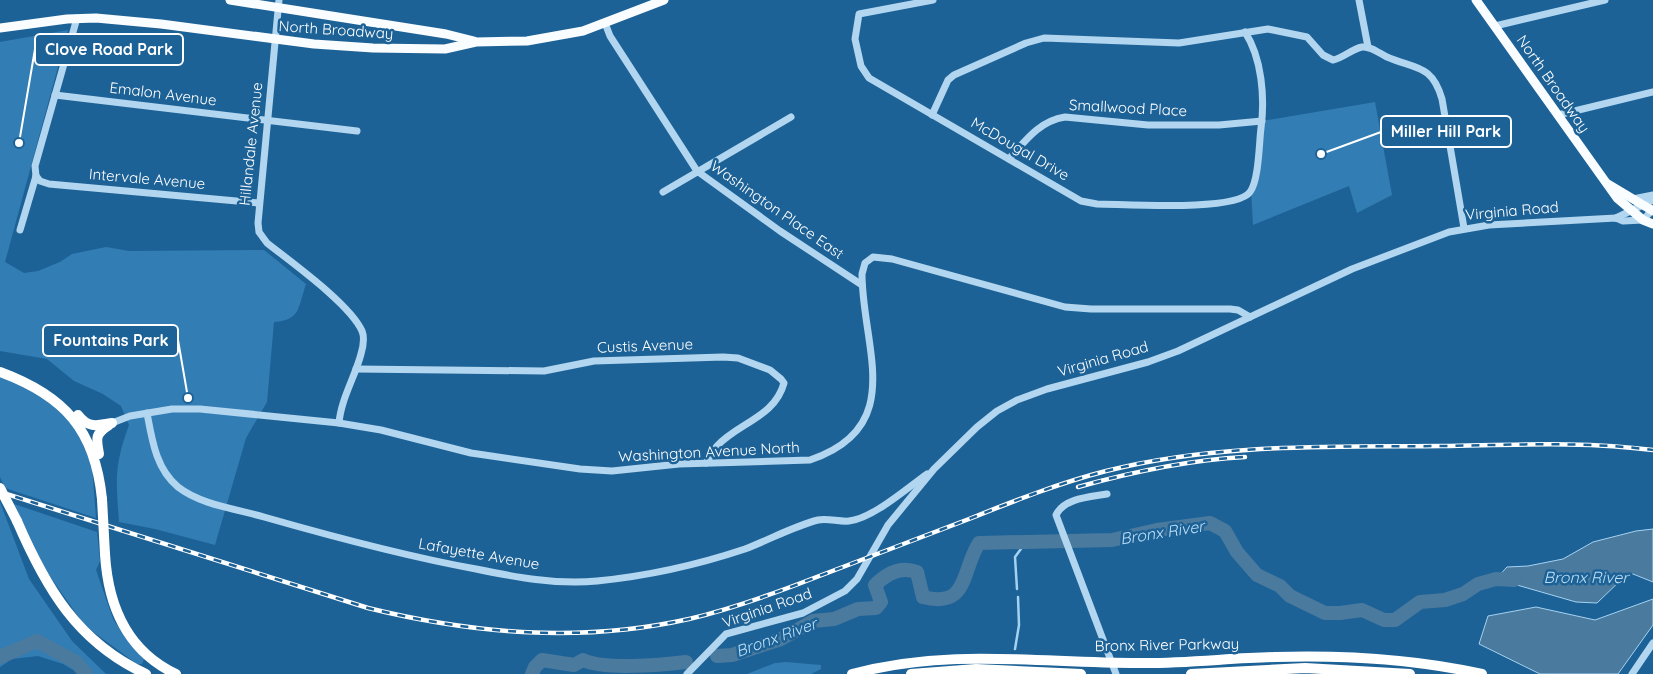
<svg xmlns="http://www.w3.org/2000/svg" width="1653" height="674" font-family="Quicksand,sans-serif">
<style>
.green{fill:#327db4}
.water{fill:#4a7a9e;stroke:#a5d2f1}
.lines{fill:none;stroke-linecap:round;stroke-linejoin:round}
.stream{stroke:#a5d2f1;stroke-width:2.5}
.river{stroke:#4a7a9e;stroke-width:14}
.minor{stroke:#b2d6ef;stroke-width:7}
.major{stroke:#fafdff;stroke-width:9}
.highway{stroke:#fff;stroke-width:10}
.rail-casing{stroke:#fff;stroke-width:4.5}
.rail{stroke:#1d6297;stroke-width:2.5;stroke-dasharray:8;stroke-linecap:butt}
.highway-bridge{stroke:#fff;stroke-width:10}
.labels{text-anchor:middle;stroke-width:5;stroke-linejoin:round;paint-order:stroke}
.street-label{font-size:15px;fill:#fff;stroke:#1d6297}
.water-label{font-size:16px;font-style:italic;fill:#bedff6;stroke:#1d6297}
.leader{fill:none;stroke:#fff;stroke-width:2}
.callout-dot{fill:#fff;stroke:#1d6297;stroke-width:2}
.callout{fill:#1d6297;stroke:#fff;stroke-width:2}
.callout-label{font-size:16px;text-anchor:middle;font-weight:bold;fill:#fff}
</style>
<rect width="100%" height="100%" fill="#1d6297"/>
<g class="green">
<path d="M68,30L5,262L24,273L38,271L60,262L72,254L106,247L129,251L264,250L306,284C298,307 301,320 274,322L267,402L246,438L215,545L155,529L119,522C116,480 114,466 129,425L121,406L103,394L74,381L47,359L0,351V42Z"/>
<path d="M1375,102L1392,195L1357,213L1349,186L1253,225L1251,190L1262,121Z"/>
<path d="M0,376L39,394L65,414L80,438L92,466L96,518L5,488L0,477Z"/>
<path d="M0,502L29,579L72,641L106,674H80L63,664L38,656L12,659L0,667Z"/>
<path d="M14,504L97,532L100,561L96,570L113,619L127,640L144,659L142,664H137L85,626L46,571Z"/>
<path d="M786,662L821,665V669L811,674H747L775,663Z"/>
</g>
<g class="water">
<path d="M1653,529V582L1633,574L1624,577L1597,603L1576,602L1496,579L1507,567L1528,566L1563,559L1593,542L1636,531Z"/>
<path d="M1653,599V625L1618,674H1540L1479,644L1488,616L1536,607L1595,620Z"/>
</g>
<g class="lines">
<g class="stream">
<path d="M1017,589L1015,557L1026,542"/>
<path d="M1015,649L1019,625L1018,597"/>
</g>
<g class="river">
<path d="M717,656L732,655L781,639L813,621L834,619L858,609L876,608L881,602L875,585C887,573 901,566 917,572L923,597C969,609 961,571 979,543L1112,540L1157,530L1210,523L1225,531L1237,552L1257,575L1280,586L1290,596L1325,613H1340L1362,610L1384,620H1395L1420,602L1445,600L1463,594L1478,584L1496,579L1514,580"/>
<path d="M0,657L37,641L76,662L86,674"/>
<path d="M532,674L535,667L542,660L574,665L583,660C604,670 661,665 686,662"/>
</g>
<g class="minor">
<path d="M279,0L258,223L259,232L267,243C291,262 350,304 362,331C365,338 363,347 361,354C355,377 341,399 339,423"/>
<path d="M933,0L859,14L855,39L861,66L869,78L1081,201L1097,204C1124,204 1236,212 1250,192C1259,180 1259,143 1261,128C1265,98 1262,58 1245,32"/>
<path d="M1359,0L1368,47"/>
<path d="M605,23L610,36L697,171L780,231L862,285"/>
<path d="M1495,26L1605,0"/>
<path d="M55,95L357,131"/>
<path d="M932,115L948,80L954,75L1026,43L1044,38L1179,43L1268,29L1307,37L1323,55L1333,60C1343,58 1352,49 1362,47C1371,46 1379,53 1387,57C1415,69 1432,64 1442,99L1464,228"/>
<path d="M1558,115L1653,92"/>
<path d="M1009,159C1025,141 1039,121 1065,117L1148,125H1219L1262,121"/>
<path d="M36,176L40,181L49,184L258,203"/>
<path d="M663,192L791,117"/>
<path d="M1633,199L1653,195"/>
<path d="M1616,218L1653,200"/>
<path d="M20,230L36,176L35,166L77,18"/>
<path d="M356,369L544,371L594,361L723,357L738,358L770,370L781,379L784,383C775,417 738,423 717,446C713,451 710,457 706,463"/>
<path d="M147,413C152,440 156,469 178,487C201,505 237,509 264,517C334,537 404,556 476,569C515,577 556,585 597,581C648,576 697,565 745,549C769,540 794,526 818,520C828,518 839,522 849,521C872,519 907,488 927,474"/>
<path d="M112,423L130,416L172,409H200L339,423L381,430L471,453L580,469L612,471L679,464L810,460C908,427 862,347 862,274L865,263L873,257L892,259L1065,307L1091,309H1230L1238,310L1250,317"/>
<path d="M1107,494C1090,497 1064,498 1056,515L1116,674"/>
<path d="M687,674L726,634L803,613L845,591L857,579L888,525L934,469L977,427L997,411L1017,400L1047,389L1148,362L1178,351L1352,269L1449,232L1489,225L1616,218L1623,221L1643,220L1653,209"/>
<path d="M1632,674L1653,643"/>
</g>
<g class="major">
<path d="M230,0L446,34L474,41"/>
<path d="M1476,0L1617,198L1643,220L1653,224"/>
<path d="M0,28L67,19L96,18L161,24L314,44L373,48L445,49L476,42L527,41L583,31L664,0"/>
<path d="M1608,184L1653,211"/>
</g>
<g class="highway">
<path d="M0,372C65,396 95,430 102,499"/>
<path d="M78,415C88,428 96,426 112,423"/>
<path d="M99,454C96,438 95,434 109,425"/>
<path d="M17,521C46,588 77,642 146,674"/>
<path d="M105,554C108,605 127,651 176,674"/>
<path d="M852,674C953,647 1044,664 1146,663C1189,663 1232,658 1275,657C1344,655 1414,659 1482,674"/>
<path d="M911,674L976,669L1081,674"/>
<path d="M1191,674L1305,668L1410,674"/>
</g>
<g class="rail-casing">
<g id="rail">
<path d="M1078,487C1132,472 1188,460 1245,457"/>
<path d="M0,492L368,608C474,634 581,643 689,619C731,609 773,594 814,578C866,558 917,539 969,519C1014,501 1059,483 1106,471C1216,443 1329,447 1442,446C1512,445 1583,441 1653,450"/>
</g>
</g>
<use href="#rail" class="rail"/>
<g class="highway-bridge">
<path d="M0,488L17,521"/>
<path d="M102,499L105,554"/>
</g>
</g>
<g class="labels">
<g class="street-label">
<text transform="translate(336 30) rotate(4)" y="5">North Broadway</text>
<text transform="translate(1553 84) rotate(55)" y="5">North Broadway</text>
<text transform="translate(163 94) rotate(7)" y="5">Emalon Avenue</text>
<text transform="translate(1128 108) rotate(3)" y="5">Smallwood Place</text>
<text transform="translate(251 144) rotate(-84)" y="5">Hillandale Avenue</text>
<text transform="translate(1020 149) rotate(30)" y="5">McDougal Drive</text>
<text transform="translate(147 179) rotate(5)" y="5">Intervale Avenue</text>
<text transform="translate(777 210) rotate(35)" y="5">Washington Place East</text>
<text transform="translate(1512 211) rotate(-5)" y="5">Virginia Road</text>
<text transform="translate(645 346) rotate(-2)" y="5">Custis Avenue</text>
<text transform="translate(1103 359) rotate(-16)" y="5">Virginia Road</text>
<text transform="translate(709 452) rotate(-3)" y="5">Washington Avenue North</text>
<text transform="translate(479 554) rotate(10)" y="5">Lafayette Avenue</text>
<text transform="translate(767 608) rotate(-19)" y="5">Virginia Road</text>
<text transform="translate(1167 645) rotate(-1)" y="5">Bronx River Parkway</text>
</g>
<g class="water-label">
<text transform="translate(1162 532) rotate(-9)" y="6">Bronx River</text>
<text x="1586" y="583">Bronx River</text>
<text transform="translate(776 637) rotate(-20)" y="6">Bronx River</text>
</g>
</g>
<path class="leader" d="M19 143L35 49M1321 154L1381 132M188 398L178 340"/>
<g class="callout-dot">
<circle cx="19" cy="143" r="5"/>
<circle cx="1321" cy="154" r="5"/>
<circle cx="188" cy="398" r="5"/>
</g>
<g class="callout">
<rect x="35" y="34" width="148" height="31" rx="5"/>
<rect x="1381" y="116" width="130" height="31" rx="5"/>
<rect x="43" y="325" width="135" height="31" rx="5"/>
</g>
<g class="callout-label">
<text x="109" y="55">Clove Road Park</text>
<text x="1446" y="137">Miller Hill Park</text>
<text x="111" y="346">Fountains Park</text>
</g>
</svg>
